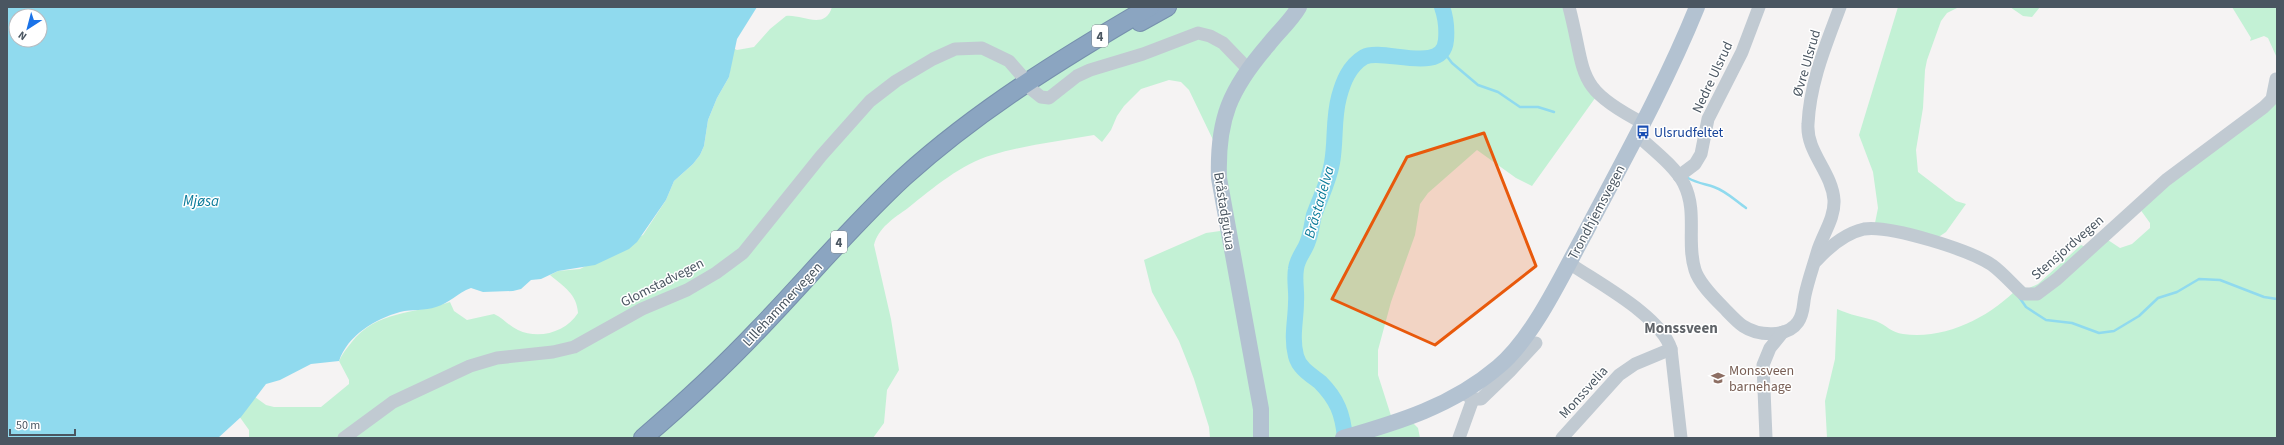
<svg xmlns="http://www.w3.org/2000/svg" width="2284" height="445" font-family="'Source Sans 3',sans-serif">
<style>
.green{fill:#c3f1d5}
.water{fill:#90daee;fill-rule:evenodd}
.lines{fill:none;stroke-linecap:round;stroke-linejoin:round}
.stream{stroke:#90daee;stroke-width:2.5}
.river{stroke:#90daee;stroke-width:16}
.highway-casing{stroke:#7690ad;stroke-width:20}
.minor{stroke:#c1cad2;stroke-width:13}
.major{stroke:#b3c2d1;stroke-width:16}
.highway{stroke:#8ba5c1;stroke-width:18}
.marked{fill:#e8590c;fill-opacity:0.2;stroke:#e8590c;stroke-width:3;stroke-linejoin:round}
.labels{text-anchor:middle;stroke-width:3;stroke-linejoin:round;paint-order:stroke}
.shield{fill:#fff;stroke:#808990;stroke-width:1}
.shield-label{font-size:13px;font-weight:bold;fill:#4a5661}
.street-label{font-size:14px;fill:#4a5661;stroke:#fff}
.transit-label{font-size:14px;fill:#164399;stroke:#fff;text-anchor:start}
.education-label{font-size:14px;fill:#785e54;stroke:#fff;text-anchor:start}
.water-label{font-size:15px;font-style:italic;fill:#0c7c9b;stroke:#fff}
.neighbourhood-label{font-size:15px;font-weight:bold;fill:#5f6368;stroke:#fff}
</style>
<rect width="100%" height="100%" fill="#f5f3f3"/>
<g class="green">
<path d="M832,7H1568L1598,94L1532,186L1516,178L1477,150L1428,193L1420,204L1415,235L1391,302L1378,350V375L1393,422L1414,424L1418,428L1420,438H1210L1209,427L1194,379L1179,341L1152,292L1144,260L1206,233L1220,231L1222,226L1215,144L1189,90L1181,82L1169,80L1141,89L1124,106L1117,116L1111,130L1102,142L1094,135C1060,141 1025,145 992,155C961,164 933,188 908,208C894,218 878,228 874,245L891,319L899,370L887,390L884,423L873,438H249V430L239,416L255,397L266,405L274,407H321L349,384V380L339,361C342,354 347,348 351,343C376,310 415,314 450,302L454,311L467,320L494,314C503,318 509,326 518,330C539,340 566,332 578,313C577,294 564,287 550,275L558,271L580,269L643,235L666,200L674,181L693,164L700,155L704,146L708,120L717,98L729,77L733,48L737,50L754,47L770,29L786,16C802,14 825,31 832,7Z"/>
<path d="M1898,7H1959L1947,13L1941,21L1927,60L1925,70L1923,108L1916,150L1918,172L1956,201L1966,204L1946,232L1934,240L1874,228L1878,208L1873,172L1859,135Z"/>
<path d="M2010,7H2040L2032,17L2023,16Z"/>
<path d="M2232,7H2277V58L2268,38L2264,36L2250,41L2251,38Z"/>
<path d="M2277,98V438H1827L1825,401L1835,359L1837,309C1850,315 1863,317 1876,321C1886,325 1892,333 1903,334C1946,340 1990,317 2019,287L2029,288L2038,284L2081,245L2090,249L2108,240L2120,248L2132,244L2150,228V223L2137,205Z"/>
</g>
<path class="water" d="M7,7H757L737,39L729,77L717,98L708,120L704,146L700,155L693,164L674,181L666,200L637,242L629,249L595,265L558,271L541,279L531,280L521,289L513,291L483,292L471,288C457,293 450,303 436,307C425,311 412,309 400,312C375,319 348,335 339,361L311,364L280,380L266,384L241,417L218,438H7ZM16,16H40V40H16Z"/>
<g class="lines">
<g class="stream">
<path d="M1443,51L1452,63L1478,85L1498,92L1520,107H1538L1554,112"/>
<path d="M1688,178C1697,183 1705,184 1714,187C1726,191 1736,201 1746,208"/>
<path d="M2019,297L2026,307L2046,320L2072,323L2099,333L2114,331L2139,316L2158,298L2177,292L2199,279L2220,280L2264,297L2277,299"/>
</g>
<path class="river" d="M1345,438C1343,414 1337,399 1320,382C1311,375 1299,368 1296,356C1291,337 1296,320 1296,302C1297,291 1294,280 1296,269C1297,258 1305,251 1308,241C1311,233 1312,223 1314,215C1320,198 1329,181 1332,163C1336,141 1333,119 1339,97C1343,82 1349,66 1364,57C1383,47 1443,76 1446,40C1447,28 1446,18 1442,7"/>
<g class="highway-casing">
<g id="highway">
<path d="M1140,22L1167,7"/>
<path d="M643,438C683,404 722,368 758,330C807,279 852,225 904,177C978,110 1064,57 1150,7"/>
</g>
</g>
<g class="minor">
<path d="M1569,7C1587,75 1573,87 1643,123"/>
<path d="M1031,89L1041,97L1049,98L1077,76L1090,70L1143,54L1198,33L1210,36L1223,43L1248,69"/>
<path d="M1637,135C1651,148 1676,167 1684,184C1698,212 1686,242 1695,270C1699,283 1713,297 1723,307C1729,313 1736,321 1743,326C1758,336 1787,338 1798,322C1804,314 1803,304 1805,295C1808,281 1813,267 1817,253C1822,235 1835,219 1834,200C1832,172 1806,152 1808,124C1810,82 1826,45 1840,7"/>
<path d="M1679,176L1695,164L1701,154L1708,119L1742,52L1759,7"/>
<path d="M1816,261C1828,248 1846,233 1864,229C1890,225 1970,250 1992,265C2003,273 2013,285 2023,294H2037L2057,279L2166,180L2264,107L2272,99L2276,79"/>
<path d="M1569,263C1598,283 1661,316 1671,349L1681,438"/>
<path d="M1463,393L1473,399H1481L1510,371L1536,343"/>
<path d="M344,438L393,402L470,366L497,358L553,352L574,347L642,309L687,290L716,273L743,253L821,156L870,101L896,81L933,59L955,49L982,48L1009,61L1023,77"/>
<path d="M1459,438L1473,399"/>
<path d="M1562,438L1619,375L1635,364L1671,349"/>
<path d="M1766,438L1763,365L1770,348L1783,332"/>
</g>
<g class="major">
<path d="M1261,438V409L1219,178C1217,119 1230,89 1268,45C1278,32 1291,21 1299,7"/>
<path d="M1343,438C1399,422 1452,406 1498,367C1533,338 1561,277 1583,237C1623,161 1665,86 1697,7"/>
</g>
<use href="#highway" class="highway"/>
</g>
<path class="marked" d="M1484,133L1536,266L1435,345L1332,299L1407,157Z"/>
<defs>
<g id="bus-bare" transform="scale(1.08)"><path d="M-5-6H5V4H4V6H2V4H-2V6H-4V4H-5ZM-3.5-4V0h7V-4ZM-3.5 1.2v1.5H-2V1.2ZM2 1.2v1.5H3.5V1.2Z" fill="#1a4fb4" stroke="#fff" stroke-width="2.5" paint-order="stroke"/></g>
<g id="school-bare" transform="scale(1.08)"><path d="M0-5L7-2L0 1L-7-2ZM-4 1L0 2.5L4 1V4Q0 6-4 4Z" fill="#8d6e63" stroke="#fff" stroke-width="2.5" paint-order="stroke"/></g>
</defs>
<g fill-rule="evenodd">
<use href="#bus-bare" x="1643" y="132"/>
<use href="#school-bare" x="1718" y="378"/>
</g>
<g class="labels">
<g class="shield">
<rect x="1092" y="25" width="16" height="22" rx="3"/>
<rect x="831" y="231" width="16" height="22" rx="3"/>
</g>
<g class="shield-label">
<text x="1100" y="41">4</text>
<text x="839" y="247">4</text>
</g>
<g class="street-label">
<text transform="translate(1806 63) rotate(-74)" y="5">Øvre Ulsrud</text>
<text transform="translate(1712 77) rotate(-65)" y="5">Nedre Ulsrud</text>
<text transform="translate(1225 211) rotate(81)" y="5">Bråstadgutua</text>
<text transform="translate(1596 212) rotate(-62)" y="5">Trondhjemsvegen</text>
<text transform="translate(2067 247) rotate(-41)" y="5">Stensjordvegen</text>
<text transform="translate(662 282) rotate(-27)" y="5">Glomstadvegen</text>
<text transform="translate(782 304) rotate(-47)" y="5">Lillehammervegen</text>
<text transform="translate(1583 392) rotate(-48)" y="5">Monssvelia</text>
</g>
<g class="transit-label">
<text x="1654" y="137">Ulsrudfeltet</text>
</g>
<g class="education-label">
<text x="1729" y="375">Monssveen<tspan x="1729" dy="16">barnehage</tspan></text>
</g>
<g class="water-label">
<text x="201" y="206">Mjøsa</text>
<text transform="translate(1319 202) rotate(-74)" y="5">Bråstadelva</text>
</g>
<g class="neighbourhood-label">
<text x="1681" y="333">Monssveen</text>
</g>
</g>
<rect width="2284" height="445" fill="none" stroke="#4a5661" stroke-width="16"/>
<g transform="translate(28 28) rotate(216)"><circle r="19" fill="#ffffff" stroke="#b7bbc0"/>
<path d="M0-3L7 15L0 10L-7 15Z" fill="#1a73e8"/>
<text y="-6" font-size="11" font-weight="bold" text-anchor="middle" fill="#4a5661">N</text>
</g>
<path d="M10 429v6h65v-6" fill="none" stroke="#4a5661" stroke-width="2"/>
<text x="16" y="429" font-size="12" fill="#4a5661" stroke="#ffffff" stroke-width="3" paint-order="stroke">50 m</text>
</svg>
